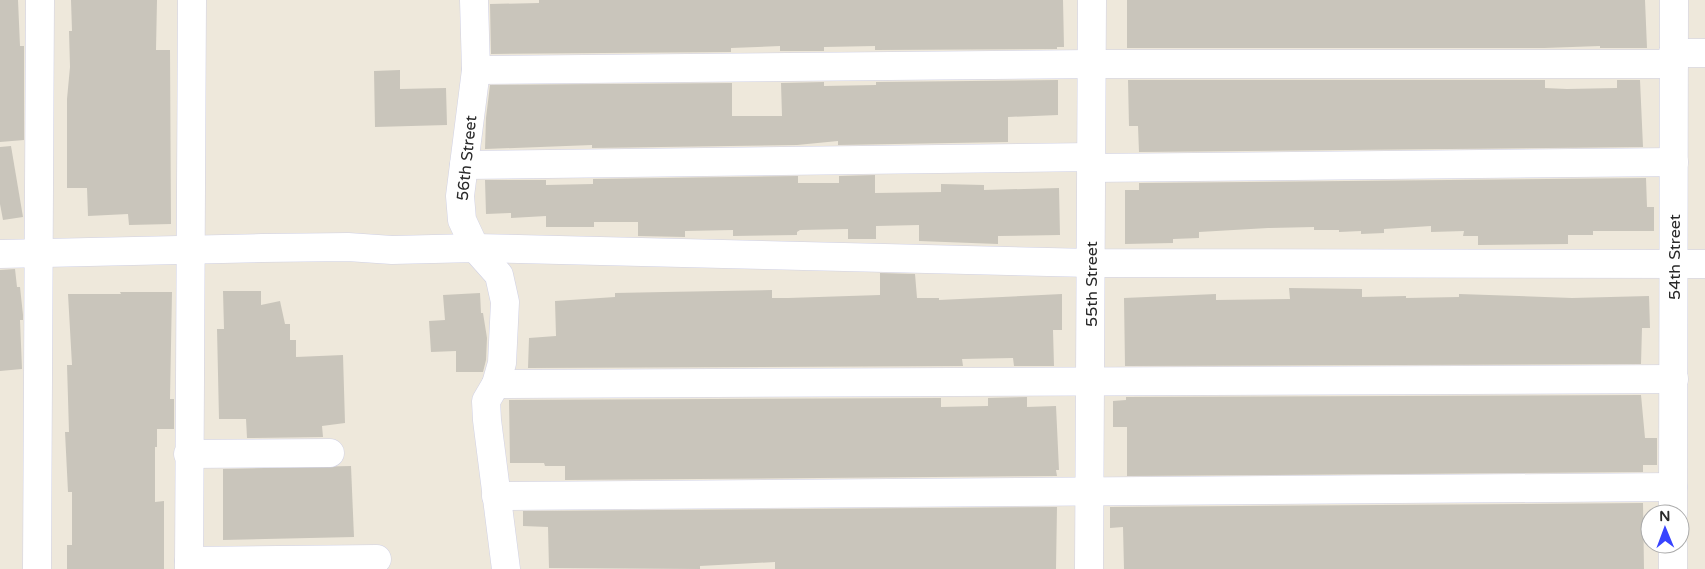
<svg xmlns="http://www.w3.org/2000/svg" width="1705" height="569" font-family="'Varela Round',sans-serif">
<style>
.building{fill:#c9c5bb}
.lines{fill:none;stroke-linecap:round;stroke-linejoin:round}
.minor-casing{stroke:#d0d1e5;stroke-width:29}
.minor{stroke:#fff;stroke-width:28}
.labels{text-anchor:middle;stroke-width:5;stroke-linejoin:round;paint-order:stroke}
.street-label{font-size:16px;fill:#2a2a2a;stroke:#fff}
</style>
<rect width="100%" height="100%" fill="#eee8db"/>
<g class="building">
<path d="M0,0H18L20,46H24V140L0,142Z"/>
<path d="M71,0H157L156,50H170L171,224L129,225L128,214L88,216L87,188H67V99L70,67L69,31H72Z"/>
<path d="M539,0H1063L1064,47H1057V49L875,50V46L824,47V51H780V46L731,48V52L491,54L490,4L539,3Z"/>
<path d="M1127,0H1645L1647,48H1600V46L1544,48H1127Z"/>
<path d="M400,70V89L446,88L447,125L375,127L374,71Z"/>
<path d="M1058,80V115L1008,117V142L838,145V141L797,145L592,148V145L485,149L486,118L490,85L732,83V116H782L781,83L824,82V86L876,85V82Z"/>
<path d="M1128,80H1545V88L1567,89L1617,88V80H1640L1643,147L1139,152L1138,126H1129Z"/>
<path d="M11,146L23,217L3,220L0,204V147Z"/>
<path d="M875,175V193L941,192V184L984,185V190L1059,188L1060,235L998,236V244L919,241V225L876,226V239H848V229L800,230L797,232V235L733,236V230L685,231V237L638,236V222H594V227H546V216L511,218V213L486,214L485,180H546V185L593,184V179L798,176V183H839V176Z"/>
<path d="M1646,178L1647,207H1654V231H1593V235H1568V244L1478,245V236H1463L1464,231L1431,232V226L1384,229V233L1361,234V231L1339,232V230H1314V227L1268,228L1199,232V238L1173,239V243L1125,244V190H1139V183Z"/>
<path d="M15,269L17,287H20L23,315V320H20L22,369L0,371V270Z"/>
<path d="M880,273L915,274L917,298H939V300L1062,294V330H1053L1054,366H1014L1013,358L962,359L963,366L528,368L529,338L556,336L555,301L615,297V293L664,292L772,290V298H788L880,295Z"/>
<path d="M1289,288L1362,289V297L1406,296V298L1459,297V294L1572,298L1649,296L1650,328H1642L1641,364L1125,366L1124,298L1216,294V300L1290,299Z"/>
<path d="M223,291H261V305L280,301L285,324H290V340H296V357L343,355L345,423L322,426L323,437L247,438L246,419H219L217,329H224Z"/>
<path d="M120,292H172L170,399H174V429H157V447H155V502L164,501V569H67V545H72V492H68L65,432H69L67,365H72L68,294H121Z"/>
<path d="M480,293L481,313H483L487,338L486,360L483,372H456V351L431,352L429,321L445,320L443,295Z"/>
<path d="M1641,395L1645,438H1657V465H1643V472L1127,476V427H1113V401L1126,400V397Z"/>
<path d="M1027,397V407L1056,406L1059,470H1056L1057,476L565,480V466H545L544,463H510L509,400L941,398V407L988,406V398Z"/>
<path d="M351,466L354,537L223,540V469Z"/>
<path d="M1643,503L1644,569H1124L1123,527L1110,528V507Z"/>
<path d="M1057,507L1056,569H775V562L700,566V569L549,568L548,527L523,526V511Z"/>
</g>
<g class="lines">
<g class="minor-casing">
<g id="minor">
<path d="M474,0L476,70L460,196L462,220L475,248L499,275L505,302L502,363L496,384L486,401L487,420L506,569"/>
<path d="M476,70L1092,64H1674L1673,53H1705"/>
<path d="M464,165L1091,157V168L1674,162"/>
<path d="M0,254L262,248L348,247L392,250L475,248L1091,263L1705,264"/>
<path d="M496,384L1674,379"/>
<path d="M188,454L330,453"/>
<path d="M496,496L1673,487"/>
<path d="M1673,514L1674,0"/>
<path d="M189,561L377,559"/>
<path d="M37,569L40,0"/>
<path d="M189,569L192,0"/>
<path d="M1089,569L1092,0"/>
<path d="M1673,569V544"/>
</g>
</g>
<use href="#minor" class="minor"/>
</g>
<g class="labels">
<g class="street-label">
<text transform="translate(466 158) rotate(-84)" y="6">56th Street</text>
<text transform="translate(1674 257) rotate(-90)" y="6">54th Street</text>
<text transform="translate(1091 284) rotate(-90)" y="6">55th Street</text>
</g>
</g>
<g transform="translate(1665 529) rotate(359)"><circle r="24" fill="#ffffff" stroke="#aaaaaa"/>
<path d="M0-4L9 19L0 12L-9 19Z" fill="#3743ff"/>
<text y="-8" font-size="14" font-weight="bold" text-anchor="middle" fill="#2a2a2a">N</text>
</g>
</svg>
